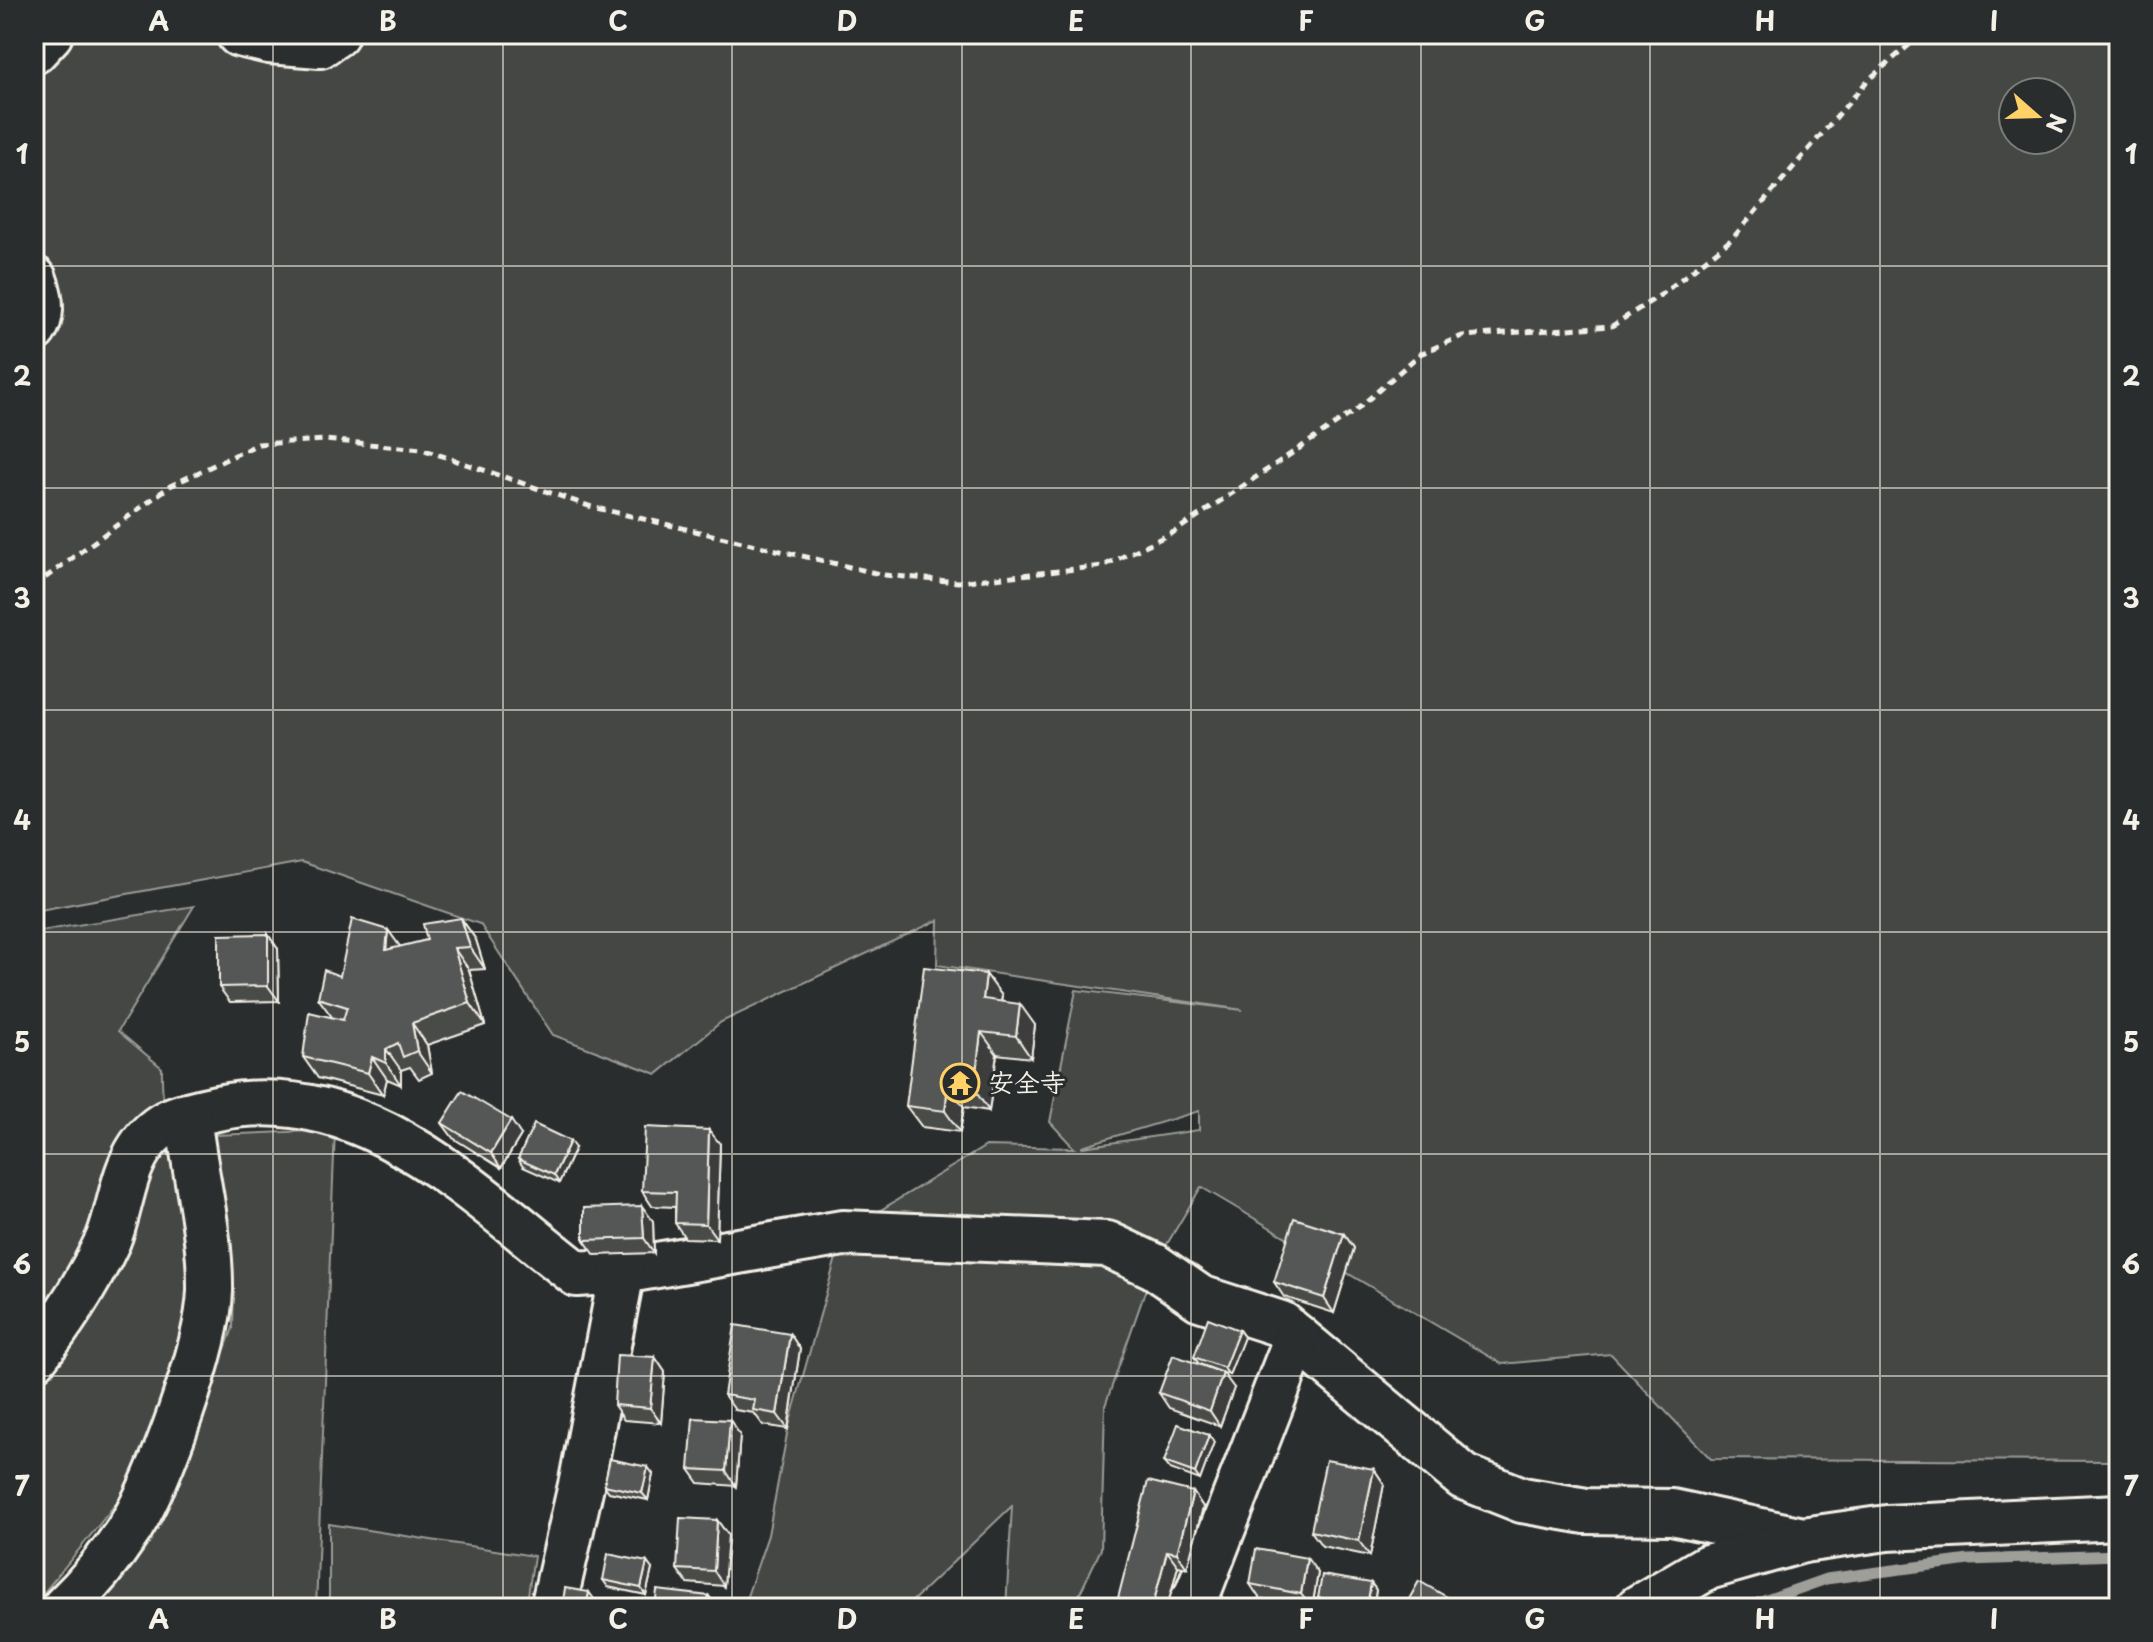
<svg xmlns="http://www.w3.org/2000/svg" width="2153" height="1642" font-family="'Playpen Sans','Klee One',sans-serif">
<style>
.green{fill:#444645;stroke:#9c9c96;stroke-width:2;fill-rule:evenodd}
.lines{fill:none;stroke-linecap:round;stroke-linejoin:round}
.stream{stroke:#9f9f9a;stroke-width:11}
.minor-casing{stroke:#f4f1e8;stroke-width:50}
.path{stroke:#f4f1e8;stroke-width:5;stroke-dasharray:8 6;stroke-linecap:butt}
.minor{stroke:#2a2d2e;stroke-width:44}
.wall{fill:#494b4a;stroke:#f4f1e8;stroke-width:2}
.shaded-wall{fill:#3c3d3c;stroke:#f4f1e8;stroke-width:2}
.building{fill:#555756;stroke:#f4f1e8;stroke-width:2}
.grid{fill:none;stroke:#f4f1e8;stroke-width:2;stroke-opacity:0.55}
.labels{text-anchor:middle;stroke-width:6;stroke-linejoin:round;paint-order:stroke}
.poi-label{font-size:26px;font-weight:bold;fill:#f4f1e8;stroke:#2a2d2e;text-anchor:start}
.neatline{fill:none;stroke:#f4f1e8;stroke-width:3}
.grid-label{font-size:26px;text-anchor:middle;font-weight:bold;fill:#f4f1e8}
</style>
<rect width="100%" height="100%" fill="#2a2d2e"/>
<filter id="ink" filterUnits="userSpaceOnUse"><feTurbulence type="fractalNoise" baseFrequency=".0125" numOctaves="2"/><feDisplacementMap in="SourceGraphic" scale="16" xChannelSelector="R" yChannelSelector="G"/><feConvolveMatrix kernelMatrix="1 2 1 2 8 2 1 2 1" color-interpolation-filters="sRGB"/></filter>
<g filter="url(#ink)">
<g class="green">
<path d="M34,34H2119V1461L1711,1459L1611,1354L1502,1364L1201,1187L1154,1266L1105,1406L1101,1549L1073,1608H1006L1012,1506L905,1608H743L768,1535L788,1429L843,1233L986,1146L1074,1148L1050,1122L1076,990L1243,1010L937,965L938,920L721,1022L657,1074L553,1035L480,924L302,862L34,911ZM2013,92H2061V140H2013ZM1199,1111V1130L1082,1147V1146Z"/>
<path d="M194,906L118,1031L162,1068C160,1132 189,1195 190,1260C191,1301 160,1437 139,1471C108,1518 68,1561 34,1605V932Z"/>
<path d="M335,1130L316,1608H92L208,1393L233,1328L234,1282L214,1135Z"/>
<path d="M329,1524L534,1556L526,1608H329Z"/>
</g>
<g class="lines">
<path class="stream" d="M1744,1608L1826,1579L1969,1560L2119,1555"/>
<g class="minor-casing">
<g id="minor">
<path d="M239,34L269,41L320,45L336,34"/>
<path d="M34,51L50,34"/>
<path d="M34,279C40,295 44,314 34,329"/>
<path d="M34,1358C62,1323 89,1281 108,1240C120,1211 122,1175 140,1148C160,1118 185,1115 217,1108C363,1078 472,1193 577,1274L622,1271L843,1233L1107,1244L1154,1266L1200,1298L1281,1324L1464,1477L1522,1500L1586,1511L1672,1512L1803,1540"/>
<path d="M64,1608C89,1584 111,1557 130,1528C160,1480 208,1347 210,1291C211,1233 194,1172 188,1115"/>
<path d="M553,1608L582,1481L622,1271"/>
<path d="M1188,1608L1197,1595L1297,1337"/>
<path d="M1638,1608L1708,1567L1803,1540L1887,1528L2119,1517"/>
</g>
</g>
<path class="path" d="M34,586L170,486L258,444L325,440L422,449L592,507L884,575L958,582L1103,566L1174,532L1355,411L1420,354L1462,336L1612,326L1662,294L1732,239L1868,80L1922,34"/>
<use href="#minor" class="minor"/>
</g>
<g class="wall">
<path d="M461,918L476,940L485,969L469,970L485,1025L427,1045L432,1073L419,1079L410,1067L401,1070V1085L387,1079L383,1095L318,1078L303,1057L332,1017L318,998L388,930L400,947L427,940Z"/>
<path d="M278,949L279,1001L230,1002L219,987Z"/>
<path d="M986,974L1002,996L1001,1002L1035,1025L1031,1058L997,1054L989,1111L964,1107L960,1132L922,1127L906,1106Z"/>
<path d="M442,1123L521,1135L501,1168L453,1138Z"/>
<path d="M720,1144L717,1239L685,1238L675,1223V1207L652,1206L642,1191Z"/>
<path d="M575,1148L559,1183L523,1167L518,1159Z"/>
<path d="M653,1221L654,1253L595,1255L584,1240Z"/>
<path d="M1344,1234L1354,1248L1334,1313L1284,1297L1274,1282Z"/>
<path d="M1239,1330L1244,1337L1229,1375L1199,1364L1194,1357Z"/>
<path d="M790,1334L800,1349L788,1429L763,1425L754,1413L735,1410L724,1395Z"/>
<path d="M655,1357L665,1372L661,1423L624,1420L614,1405Z"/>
<path d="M1234,1388L1220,1426L1169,1408L1159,1393Z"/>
<path d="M740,1435L736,1486L699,1483L689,1469Z"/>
<path d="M1209,1435L1214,1442L1200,1480L1170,1469L1164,1462Z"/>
<path d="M1374,1469L1384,1484L1370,1556L1322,1546L1311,1531Z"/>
<path d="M653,1474L648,1500L609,1492L604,1485Z"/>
<path d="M1193,1492L1203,1507L1187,1568L1178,1566L1167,1608H1118L1116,1606Z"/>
<path d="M717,1520L728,1535L724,1586L687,1583L677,1569Z"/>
<path d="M652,1569L646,1595L608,1587L603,1580Z"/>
<path d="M1318,1573L1312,1608L1260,1599L1250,1584Z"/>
<path d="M1371,1583L1376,1590L1373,1608H1337L1323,1606L1318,1598Z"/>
</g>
<g class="shaded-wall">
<path d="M461,918L476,940L485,969L470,947Z"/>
<path d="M388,930L404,952L386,950Z"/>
<path d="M268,934L278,949L279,1001L268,986Z"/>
<path d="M454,948L469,970L485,1025L470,1003Z"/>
<path d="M986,974L1002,996L998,1021L983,999Z"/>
<path d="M1020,1004L1035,1025L1031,1058L1016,1036Z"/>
<path d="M412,1023L427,1045L432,1073L417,1051Z"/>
<path d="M981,1032L997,1054L989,1111L974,1089Z"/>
<path d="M386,1049L401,1070V1085L386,1063Z"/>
<path d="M372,1057L387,1079L383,1095L368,1073Z"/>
<path d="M948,1085L964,1107L960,1132L945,1111Z"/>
<path d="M511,1120L521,1135L501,1168L491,1153Z"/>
<path d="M709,1130L720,1144L717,1239L706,1224Z"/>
<path d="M570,1141L575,1148L559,1183L554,1175Z"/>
<path d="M642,1206L653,1221L654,1253L644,1238Z"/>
<path d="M1344,1234L1354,1248L1334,1313L1324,1298Z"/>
<path d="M1239,1330L1244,1337L1229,1375L1224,1368Z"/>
<path d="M790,1334L800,1349L788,1429L777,1414Z"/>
<path d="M655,1357L665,1372L661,1423L650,1408Z"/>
<path d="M1223,1373L1234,1388L1220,1426L1210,1411Z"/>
<path d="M730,1420L740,1435L736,1486L726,1471Z"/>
<path d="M1209,1435L1214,1442L1200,1480L1195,1473Z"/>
<path d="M648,1467L653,1474L648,1500L642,1493Z"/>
<path d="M1374,1469L1384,1484L1370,1556L1359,1541Z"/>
<path d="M1193,1492L1203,1507L1187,1568L1177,1553Z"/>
<path d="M717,1520L728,1535L724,1586L714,1571Z"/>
<path d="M1167,1551L1178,1566L1167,1608H1160L1154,1601Z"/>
<path d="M1307,1558L1318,1573L1312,1608L1301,1594Z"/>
<path d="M647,1562L652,1569L646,1595L641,1588Z"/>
<path d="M1371,1583L1376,1590L1373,1608H1368L1367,1606Z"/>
<path d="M589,1592L594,1599L593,1608H586Z"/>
<path d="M709,1596L718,1608H708Z"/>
</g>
<g class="building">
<path d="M461,918L470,947L454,948L470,1003L412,1023L417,1051L403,1057L398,1043L386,1049V1063L372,1057L368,1073L303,1057L309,1012L343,1020L347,1007L318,998L324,970L340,976L352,919L388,930L386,950L427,940L423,924Z"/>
<path d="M268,934V986L219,987V935Z"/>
<path d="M924,967L986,974L983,999L1020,1004L1016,1036L981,1032L974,1089L948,1085L945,1111L906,1106Z"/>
<path d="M462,1091L511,1120L491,1153L442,1123Z"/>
<path d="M534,1124L570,1141L554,1175L518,1159Z"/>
<path d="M645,1127L709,1130L706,1224L675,1223L676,1192L642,1191Z"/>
<path d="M642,1206L644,1238L584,1240V1208Z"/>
<path d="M1294,1218L1344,1234L1324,1298L1274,1282Z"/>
<path d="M1208,1318L1239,1330L1224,1368L1194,1357Z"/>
<path d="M735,1325L790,1334L777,1414L753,1410L755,1400L724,1395Z"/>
<path d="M617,1355L655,1357L650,1408L614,1405Z"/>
<path d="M1173,1355L1223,1373L1210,1411L1159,1393Z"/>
<path d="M693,1418L730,1420L726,1471L689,1469Z"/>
<path d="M1178,1424L1209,1435L1195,1473L1164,1462Z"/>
<path d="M610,1459L648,1467L642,1493L604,1485Z"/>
<path d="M1326,1460L1374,1469L1359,1541L1311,1531Z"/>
<path d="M1148,1481L1193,1492L1177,1553L1167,1551L1154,1601L1145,1602L1143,1608H1126L1116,1606Z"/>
<path d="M680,1518L717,1520L714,1571L677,1569Z"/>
<path d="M1256,1549L1307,1558L1301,1594L1250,1584Z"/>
<path d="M608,1554L647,1562L641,1588L603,1580Z"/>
<path d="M1322,1575L1371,1583L1367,1606L1318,1598Z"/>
<path d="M1419,1581L1459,1604L1457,1608H1391L1396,1600L1407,1603Z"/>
<path d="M565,1588L589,1592L586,1608H562Z"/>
<path d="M657,1590L709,1596L708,1608H655Z"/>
</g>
</g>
<path class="grid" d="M273,34V1608M503,34V1608M732,34V1608M962,34V1608M1191,34V1608M1421,34V1608M1650,34V1608M1880,34V1608M34,266H2119M34,488H2119M34,710H2119M34,932H2119M34,1154H2119M34,1376H2119"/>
<defs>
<g id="temple-ring" transform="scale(2)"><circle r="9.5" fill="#2a2d2e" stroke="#ffd166" stroke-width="1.5"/><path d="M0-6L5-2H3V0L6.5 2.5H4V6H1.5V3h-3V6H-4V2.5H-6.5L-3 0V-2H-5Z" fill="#ffd166"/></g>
</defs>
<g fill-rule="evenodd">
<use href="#temple-ring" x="960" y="1083"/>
</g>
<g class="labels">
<g class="poi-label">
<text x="988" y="1092">安全寺</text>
</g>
</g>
<rect width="2153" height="1642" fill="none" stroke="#2a2d2e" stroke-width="88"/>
<g transform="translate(2037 116) rotate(110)"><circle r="38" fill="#2a2d2e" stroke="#7b7b78" stroke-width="2"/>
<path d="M0-6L14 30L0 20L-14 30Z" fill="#ffd166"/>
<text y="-12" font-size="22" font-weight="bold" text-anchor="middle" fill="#f4f1e8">N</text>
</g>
<rect x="44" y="44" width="2065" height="1554" class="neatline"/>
<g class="grid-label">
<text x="159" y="31">A</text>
<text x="388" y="31">B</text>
<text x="618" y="31">C</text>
<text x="847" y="31">D</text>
<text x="1076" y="31">E</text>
<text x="1306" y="31">F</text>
<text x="1535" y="31">G</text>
<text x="1765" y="31">H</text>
<text x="1994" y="31">I</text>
<text x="22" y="164">1</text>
<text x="2131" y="164">1</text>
<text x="22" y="386">2</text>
<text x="2131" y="386">2</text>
<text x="22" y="608">3</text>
<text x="2131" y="608">3</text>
<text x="22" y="830">4</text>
<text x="2131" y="830">4</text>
<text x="22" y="1052">5</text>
<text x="2131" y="1052">5</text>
<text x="22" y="1274">6</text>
<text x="2131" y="1274">6</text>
<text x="22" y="1496">7</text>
<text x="2131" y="1496">7</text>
<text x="159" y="1629">A</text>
<text x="388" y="1629">B</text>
<text x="618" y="1629">C</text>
<text x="847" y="1629">D</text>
<text x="1076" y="1629">E</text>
<text x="1306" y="1629">F</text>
<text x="1535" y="1629">G</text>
<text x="1765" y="1629">H</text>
<text x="1994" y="1629">I</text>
</g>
</svg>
